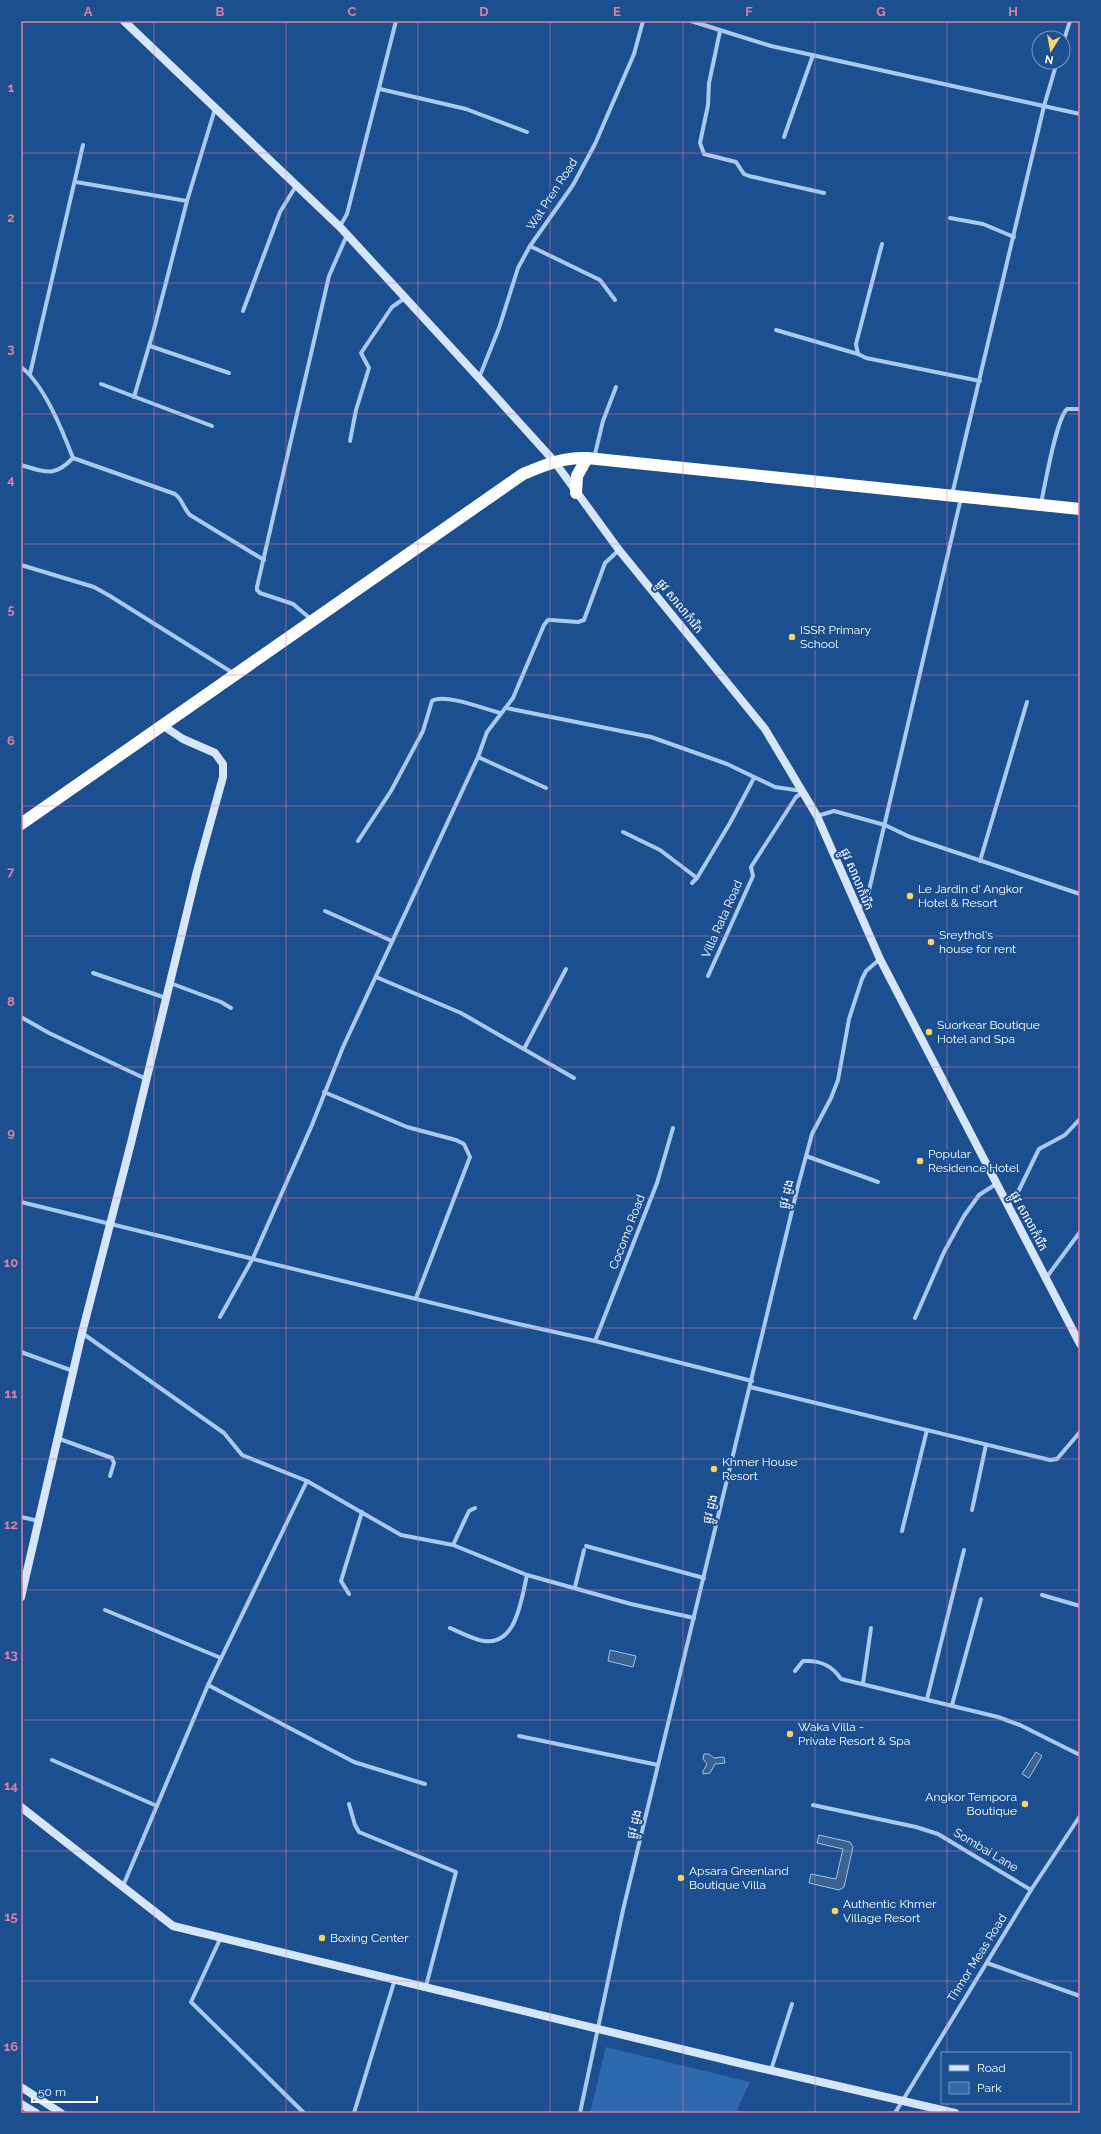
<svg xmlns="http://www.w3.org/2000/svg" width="1101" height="2134" font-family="Raleway,'Noto Sans Khmer',sans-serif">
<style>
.green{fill:#2e69ad}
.water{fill:#3c6290;stroke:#9cc4f0}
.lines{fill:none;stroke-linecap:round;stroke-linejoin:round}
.street{stroke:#a9c9ee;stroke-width:4}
.secondary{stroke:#d6e6fa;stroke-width:8}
.highway{stroke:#fff;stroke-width:12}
.grid{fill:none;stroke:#dd80a5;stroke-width:1;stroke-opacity:0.55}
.poi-dot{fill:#ffd166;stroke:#1b4f8f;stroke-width:1.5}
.labels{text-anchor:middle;stroke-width:4;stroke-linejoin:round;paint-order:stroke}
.street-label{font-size:12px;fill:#fff;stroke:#1b4f8f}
.poi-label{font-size:12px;fill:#fff;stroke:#1b4f8f;text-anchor:start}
.neatline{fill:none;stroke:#dd80a5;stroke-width:1.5}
.grid-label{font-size:13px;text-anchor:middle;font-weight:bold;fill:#dd80a5}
</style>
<rect width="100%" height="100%" fill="#1b4f8f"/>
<path class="green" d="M606,2047L750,2082L737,2110L744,2113H590Z"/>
<g class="water">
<path d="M610,1650L636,1656L633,1667L608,1661Z"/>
<path d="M1036,1752L1042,1756L1029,1778L1022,1774Z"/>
<path d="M704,1754H709L714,1758L724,1757L725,1763L715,1764L710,1773L703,1774V1771L707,1764L703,1759Z"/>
<path d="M819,1835L850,1842L853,1847L844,1887L839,1890L809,1883L811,1874L836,1879L843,1849L817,1843Z"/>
</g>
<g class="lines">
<g class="street">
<path d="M691,21L771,46L1080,114"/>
<path d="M720,31L709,83L708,105L700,143L704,154L736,162L744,174L749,176L824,193"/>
<path d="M1063,43L1070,21"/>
<path d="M380,89L466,109L527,132"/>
<path d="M784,137L813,55"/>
<path d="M76,182L187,201"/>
<path d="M950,218L983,224L1014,237"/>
<path d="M340,226L347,214L396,21"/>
<path d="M882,244L856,344L858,354L866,358L980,381"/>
<path d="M530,246L600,280L615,300"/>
<path d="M243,311L280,212L296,186"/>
<path d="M776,330L858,354"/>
<path d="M150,346L229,373"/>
<path d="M21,367C44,384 63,432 73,458C54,478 45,472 21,465"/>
<path d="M30,374L83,145"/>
<path d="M479,378L499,328L518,268L530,246L573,185L595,144L634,54L643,21"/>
<path d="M101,384L212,426"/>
<path d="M134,397L154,329L187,201L215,109"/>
<path d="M350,441L356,410L369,368L361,353L392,307L405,298"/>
<path d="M73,458L175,494C183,500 183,508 190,515L264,560"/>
<path d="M594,458L603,421L616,387"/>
<path d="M952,495L1044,106L1057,62"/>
<path d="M1041,503C1045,486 1056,419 1067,409H1080"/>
<path d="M21,565L94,587L110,596L233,673"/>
<path d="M312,620L293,604L260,593L257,590V587L329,276L347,235"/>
<path d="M506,708L651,737L727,764L775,787L802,791"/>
<path d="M478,757L546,788"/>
<path d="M817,816L834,811L885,825L910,837L1080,894"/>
<path d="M623,832L660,850L697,878L692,883"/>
<path d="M358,841L391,791L423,731L432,701C444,693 485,709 500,713"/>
<path d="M980,861L1027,702"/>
<path d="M697,878L730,823L754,778"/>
<path d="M859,909L867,899L961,498"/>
<path d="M325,911L392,941"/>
<path d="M93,973L166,998"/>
<path d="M708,976L753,876L751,867L796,797L803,792"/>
<path d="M376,977L461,1013L574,1078"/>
<path d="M170,983L221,1002L231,1008"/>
<path d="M21,1017L49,1033L146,1079"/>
<path d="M524,1049L566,969"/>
<path d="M324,1092L407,1127L456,1140L464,1144L470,1157L416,1298"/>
<path d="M806,1156L878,1182"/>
<path d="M21,1202L514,1323L595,1341L752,1381"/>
<path d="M1007,1205L1019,1190L1039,1149L1065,1135L1080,1119"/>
<path d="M1046,1278L1080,1232"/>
<path d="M220,1317L253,1258L312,1125L343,1047L478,757L487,732L513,698L544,625L548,620H551L578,622L584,620L605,563L619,550"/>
<path d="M915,1318L944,1252L964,1216L979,1195L996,1184"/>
<path d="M82,1333L224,1433L242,1455L307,1481L401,1535L453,1545L527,1575L631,1604L694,1618"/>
<path d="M595,1341L657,1183L673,1128"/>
<path d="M21,1352L73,1371"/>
<path d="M750,1387L1050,1460L1057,1459L1080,1432"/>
<path d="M57,1438L112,1458L114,1463L110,1476"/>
<path d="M972,1510L986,1445"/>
<path d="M21,1517L39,1521"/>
<path d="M902,1531L927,1430"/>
<path d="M453,1545L469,1511L475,1508"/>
<path d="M586,1546L704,1578"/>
<path d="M575,1587L584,1550"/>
<path d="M349,1594L341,1581L362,1512"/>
<path d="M1042,1595L1080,1606"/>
<path d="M105,1610L221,1658"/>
<path d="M450,1628C459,1632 469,1637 479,1640C516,1650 521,1601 527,1575"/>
<path d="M795,1671L803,1661C820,1660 832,1665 841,1679L998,1717L1020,1725L1080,1755"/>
<path d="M863,1683L871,1628"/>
<path d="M208,1685L354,1762L425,1784"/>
<path d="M927,1699L964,1550"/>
<path d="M952,1705L981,1599"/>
<path d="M519,1736L658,1765"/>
<path d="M52,1760L157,1806"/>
<path d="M349,1804L355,1825L359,1832L456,1872L426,1986"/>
<path d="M813,1805L916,1827L938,1834L1031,1890"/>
<path d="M123,1886L208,1685L307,1481"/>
<path d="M221,1937L191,2002L304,2113"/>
<path d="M987,1963L1080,1996"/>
<path d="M771,2070L792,2004"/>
<path d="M354,2113L395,1979"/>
<path d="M580,2113L623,1910L798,1186L812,1134L831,1098L838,1080L849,1019L862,979L866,971L880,959"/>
<path d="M895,2113L1031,1890L1080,1816"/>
</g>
<g class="secondary">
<path d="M124,21L340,227L479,378L554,461L619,550L765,729L817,816L880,959L1080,1344"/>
<path d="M21,1597L82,1333L131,1143L197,871L223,777V764L215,753L183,739L162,725"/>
<path d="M21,1807L173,1926L747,2065L955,2113"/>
<path d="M21,2087L61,2113"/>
<path d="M21,2104L36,2113"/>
</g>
<g class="highway">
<path d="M576,493L577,476L587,458"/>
<path d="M21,824L523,474C545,465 563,457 587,458L1080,509"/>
</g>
</g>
<path class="grid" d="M154,21V2113M286,21V2113M418,21V2113M550,21V2113M683,21V2113M815,21V2113M947,21V2053M21,153H1080M21,283H1080M21,414H1080M21,544H1080M21,675H1080M21,806H1080M21,936H1080M21,1067H1080M21,1198H1080M21,1328H1080M21,1459H1080M21,1590H1080M21,1720H1080M21,1851H1080M21,1981H1080M947,2103V2113"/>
<g class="poi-dot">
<circle cx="792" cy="637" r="4"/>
<circle cx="910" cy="896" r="4"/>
<circle cx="931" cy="942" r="4"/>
<circle cx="929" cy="1032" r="4"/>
<circle cx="920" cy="1161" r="4"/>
<circle cx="714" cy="1469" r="4"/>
<circle cx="790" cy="1734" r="4"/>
<circle cx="1025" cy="1804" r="4"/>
<circle cx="681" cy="1878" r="4"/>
<circle cx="835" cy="1911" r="4"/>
<circle cx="322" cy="1938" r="4"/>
</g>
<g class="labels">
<g class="street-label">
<text transform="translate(552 194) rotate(-57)" y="4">Wat Pren Road</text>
<text transform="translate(680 606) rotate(51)" y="4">ផ្លូវ សាលាកំរើក</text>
<text transform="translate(857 879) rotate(67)" y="4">ផ្លូវ សាលាកំរើក</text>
<text transform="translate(722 919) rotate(-66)" y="4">Villa Rata Road</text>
<text transform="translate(786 1194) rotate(-76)" y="4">ផ្លូវ ដូង</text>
<text transform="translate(1029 1221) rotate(62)" y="4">ផ្លូវ សាលាកំរើក</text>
<text transform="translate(627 1232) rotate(-69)" y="4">Cocomo Road</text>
<text transform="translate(710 1509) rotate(-76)" y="4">ផ្លូវ ដូង</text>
<text transform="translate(634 1824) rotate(-76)" y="4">ផ្លូវ ដូង</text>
<text transform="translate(986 1850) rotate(31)" y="4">Sombai Lane</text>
<text transform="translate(977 1958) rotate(-58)" y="4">Thmor Meas Road</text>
</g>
<g class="poi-label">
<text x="800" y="634">ISSR Primary<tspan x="800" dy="14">School</tspan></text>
<text x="918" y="893">Le Jardin d' Angkor<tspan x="918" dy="14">Hotel &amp; Resort</tspan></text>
<text x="939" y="939">Sreythol's<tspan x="939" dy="14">house for rent</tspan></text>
<text x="937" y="1029">Suorkear Boutique<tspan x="937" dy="14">Hotel and Spa</tspan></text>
<text x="928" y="1158">Popular<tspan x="928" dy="14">Residence Hotel</tspan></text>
<text x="722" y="1466">Khmer House<tspan x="722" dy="14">Resort</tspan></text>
<text x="798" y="1731">Waka Villa -<tspan x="798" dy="14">Private Resort &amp; Spa</tspan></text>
<text x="1017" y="1801" text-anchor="end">Angkor Tempora<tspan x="1017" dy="14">Boutique</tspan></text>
<text x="689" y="1875">Apsara Greenland<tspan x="689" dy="14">Boutique Villa</tspan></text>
<text x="843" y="1908">Authentic Khmer<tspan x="843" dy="14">Village Resort</tspan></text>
<text x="330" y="1942">Boxing Center</text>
</g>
</g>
<rect width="1101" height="2134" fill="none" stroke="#1b4f8f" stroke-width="44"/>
<rect x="941" y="2052" width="130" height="52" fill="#1b4f8f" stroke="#7695bc"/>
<rect x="949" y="2065" width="20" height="6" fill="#d6e6fa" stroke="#7695bc"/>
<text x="977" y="2072" font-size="12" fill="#ffffff">Road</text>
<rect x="949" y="2082" width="20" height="12" fill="#2e69ad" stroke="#7695bc"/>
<text x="977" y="2092" font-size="12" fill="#ffffff">Park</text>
<g transform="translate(1051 50) rotate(191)"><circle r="19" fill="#1b4f8f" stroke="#7695bc"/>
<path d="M0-3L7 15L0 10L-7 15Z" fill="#ffd166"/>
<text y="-6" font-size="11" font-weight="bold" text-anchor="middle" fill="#ffffff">N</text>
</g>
<path d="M32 2096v6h65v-6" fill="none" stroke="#ffffff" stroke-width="2"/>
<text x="38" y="2096" font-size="12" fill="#ffffff" stroke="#1b4f8f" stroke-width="3" paint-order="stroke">50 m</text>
<rect x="22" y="22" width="1057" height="2090" class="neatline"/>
<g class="grid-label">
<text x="88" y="16">A</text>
<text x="220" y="16">B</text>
<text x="352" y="16">C</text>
<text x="484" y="16">D</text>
<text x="617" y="16">E</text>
<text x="749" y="16">F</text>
<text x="881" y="16">G</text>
<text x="1013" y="16">H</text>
<text x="11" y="92">1</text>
<text x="11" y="222">2</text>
<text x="11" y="353">3</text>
<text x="11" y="484">4</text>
<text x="11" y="614">5</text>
<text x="11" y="745">6</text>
<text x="11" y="876">7</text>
<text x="11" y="1006">8</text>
<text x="11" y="1137">9</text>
<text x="11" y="1267">10</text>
<text x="11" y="1398">11</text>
<text x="11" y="1529">12</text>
<text x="11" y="1659">13</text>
<text x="11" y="1790">14</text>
<text x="11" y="1921">15</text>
<text x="11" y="2051">16</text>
</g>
</svg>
